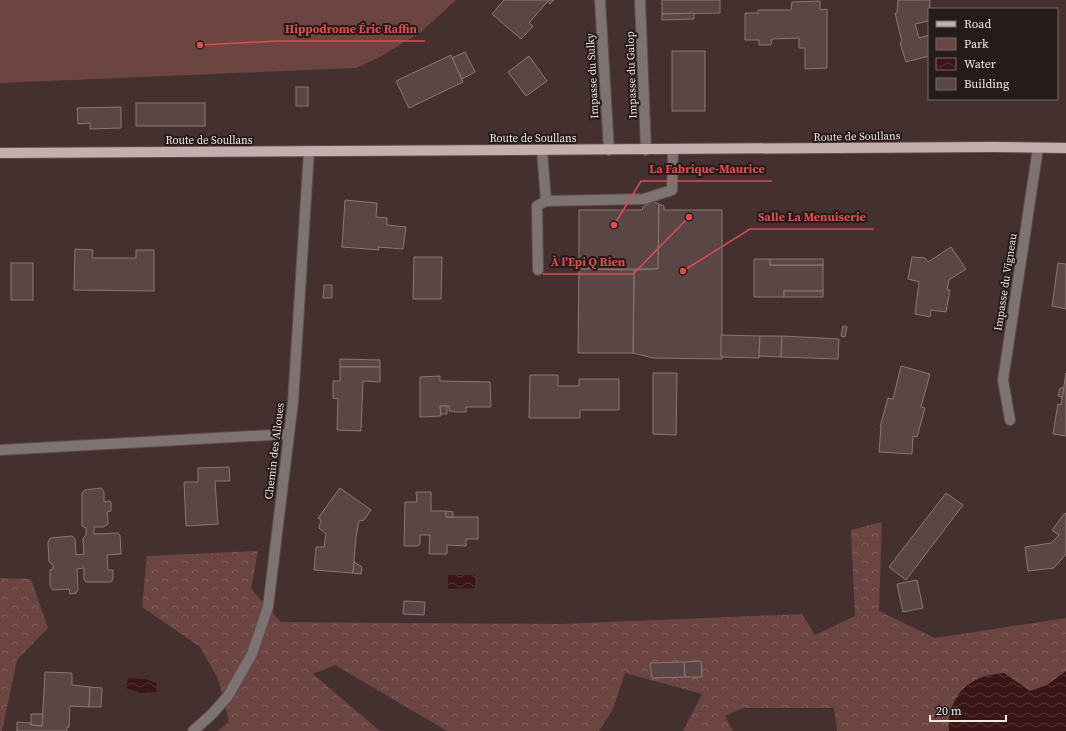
<svg xmlns="http://www.w3.org/2000/svg" width="1066" height="731" font-family="'Source Serif 4',serif">
<style>
.green{fill:#6c4442}
.forest{fill:url(#forest-crowns)}
.water{fill:url(#water-waves)}
.building{fill:#5a4645;stroke:#8d7775}
.lines{fill:none;stroke-linecap:round;stroke-linejoin:round}
.minor-casing{stroke:#5f4d4c;stroke-width:12}
.major-casing{stroke:#5f4d4c;stroke-width:12}
.minor{stroke:#7d7372;stroke-width:10}
.major{stroke:#c4afae;stroke-width:10}
.labels{text-anchor:middle;stroke-width:4;stroke-linejoin:round;paint-order:stroke}
.street-label{font-size:11px;fill:#f3e6e5;stroke:#241b1a}
.leader{fill:none;stroke:#dc4e4e;stroke-width:1.5}
.callout-dot{fill:#dc4e4e;stroke:#241b1a;stroke-width:1.5}
.callout-label{font-size:12px;text-anchor:middle;font-weight:bold;fill:#dc4e4e;stroke:#241b1a;stroke-width:4;stroke-linejoin:round;paint-order:stroke}
</style>
<defs>
<pattern id="forest-crowns" width="20" height="18" patternUnits="userSpaceOnUse"><rect width="20" height="18" fill="#6c4442"/><path d="M2 6a3 3 0 1 1 6 0M12 15a3 3 0 1 1 6 0" fill="none" stroke="#815f5d"/></pattern>
<pattern id="water-waves" width="16" height="10" patternUnits="userSpaceOnUse"><rect width="16" height="10" fill="#3a1515"/><path d="M0 5q4-4 8 0t8 0" fill="none" stroke="#573737"/></pattern>
</defs>
<rect width="100%" height="100%" fill="#43302f"/>
<path class="green" d="M0,0H456L421,32L380,57L356,68L0,83Z"/>
<g class="forest">
<path d="M882,522L879,611L935,638L1066,618V731H837L834,708H743L725,716L733,731H683L702,694L625,673L613,709L599,731H447L335,665L313,674L380,731H217L229,722L218,679L200,647L142,607L147,556L258,551L251,589L281,622L561,624L802,614L815,635L855,616L851,530Z"/>
<path d="M0,578L31,579L48,628L17,660L2,731H0Z"/>
</g>
<g class="water">
<path d="M448,575H475V588L448,589Z"/>
<path d="M1066,671V731H949C947,712 956,690 974,681C983,675 994,674 1004,673L1030,691L1047,685Z"/>
<path d="M128,678L145,679L157,683L156,692L141,693L126,688Z"/>
</g>
<g class="building">
<path d="M504,0H554L550,4L548,1L529,23L533,26L521,39L492,14Z"/>
<path d="M662,0H720V13L662,14Z"/>
<path d="M898,0H930L929,21L915,24L919,38L929,35V56L906,62L900,43L902,42L895,13H897Z"/>
<path d="M820,1V10L827,9V68L805,69V48H799V38L772,39L771,45H759V40H745V13H758V10H791L792,2Z"/>
<path d="M694,13V19L662,20V14Z"/>
<rect x="672" y="51" width="33" height="60"/>
<path d="M465,52L475,72L462,79L452,58Z"/>
<path d="M451,55L463,82L409,108L396,81Z"/>
<path d="M529,56L547,81L526,96L508,72Z"/>
<rect x="296" y="87" width="12" height="19"/>
<rect x="136" y="103" width="69" height="23"/>
<path d="M121,107V128L90,129V123L78,124L77,108Z"/>
<path d="M345,200L377,203L376,217L387,218V225L406,227L403,249L378,247L379,250L342,247Z"/>
<path d="M653,201L659,204L658,269H579V210H642L643,207Z"/>
<path d="M659,204L664,206V210H722V359L653,358L633,353L634,270L658,269Z"/>
<path d="M951,247L966,269L949,280L947,290H950L946,312L931,310L930,317L915,314L919,282L908,279L912,257L925,258L928,262Z"/>
<path d="M75,249L93,250L92,258H136V250H154V291L74,290Z"/>
<path d="M414,257H442L441,299H413Z"/>
<path d="M754,259H770V265H823V291H784V297H754Z"/>
<rect x="770" y="259" width="53" height="6"/>
<rect x="11" y="263" width="22" height="37"/>
<path d="M1058,263L1066,264V309L1052,306Z"/>
<path d="M579,269L634,270L633,353H578Z"/>
<path d="M324,285H332V298H323Z"/>
<rect x="784" y="291" width="39" height="6"/>
<path d="M843,326L847,327L845,337L841,336Z"/>
<path d="M721,335L760,336L759,358L721,357Z"/>
<path d="M760,336H782L781,357L759,356Z"/>
<path d="M782,336L839,339L838,359L781,357Z"/>
<path d="M340,359L380,360V367H340Z"/>
<path d="M901,366L930,374L921,407L925,408L917,437L913,436L912,454L879,452L881,427H880L888,398L893,399Z"/>
<path d="M340,367H380V382L363,381L361,431L337,430L338,399L333,398V381H340Z"/>
<path d="M653,373H677L676,435L653,434Z"/>
<path d="M1066,373V436L1053,434L1058,404L1061,405Z"/>
<path d="M530,375H558V386H579V379H619V410H580V418H529Z"/>
<path d="M440,376V381L490,382L491,407H466V412H454V411H449V406H440L441,416L420,417V377Z"/>
<path d="M1060,388H1064L1062,397L1058,396Z"/>
<path d="M440,406H447V414H441Z"/>
<path d="M229,467L230,481H215L218,524L186,526L184,482H198V468Z"/>
<path d="M101,488L104,492V502L108,501L111,502V511L107,512L108,523L107,525L103,527H94V534L118,533L120,535L121,554L107,555L108,570H113V579L111,582H86L84,579V568L77,569L78,590L76,593L70,594L69,589L53,590L50,586V570L53,569V564H51L49,561L48,543L50,538L72,536L75,539L76,555L84,554L83,538L86,535V528L82,526V493L85,490Z"/>
<path d="M340,488L371,510L364,520L359,521L356,537L353,573L314,570L316,547H324L326,534L319,528L321,520L318,518Z"/>
<path d="M416,492H431V511H446V517H478V539H466V546L447,545V554H429L430,535H420V544L417,546H404L405,502H417Z"/>
<path d="M946,493L963,505L906,580L889,567Z"/>
<path d="M446,511L453,512V517H446Z"/>
<path d="M1065,513L1066,514V554L1054,568L1028,571L1025,547L1051,543L1059,535L1052,530Z"/>
<path d="M354,562L362,567L361,574L353,573Z"/>
<path d="M917,580L923,608L903,612L897,584Z"/>
<path d="M404,601L425,602L424,615L403,614Z"/>
<path d="M701,661L702,677H685L684,662Z"/>
<path d="M684,662L685,677L652,678L650,663Z"/>
<path d="M45,672L72,673V685L90,687L89,707L70,706L69,727H67V731H17V722L31,723V725L42,726Z"/>
<path d="M90,687L102,688L101,707H89Z"/>
<path d="M31,714H43L42,726L31,725Z"/>
</g>
<g class="lines">
<g class="minor-casing">
<g id="minor">
<path d="M600,0L609,150"/>
<path d="M640,0L646,150"/>
<path d="M542,150L546,201L644,199L672,190L673,150"/>
<path d="M538,270L537,206L546,201"/>
<path d="M1010,420L1003,380L1038,148"/>
<path d="M0,450L289,434"/>
<path d="M193,731L211,715L228,696L252,654L268,607L293,402L309,151"/>
</g>
</g>
<g class="major-casing">
<path id="major" d="M0,153L991,147L1066,148"/>
</g>
<use href="#minor" class="minor"/>
<use href="#major" class="major"/>
</g>
<g class="labels">
<g class="street-label">
<text transform="translate(631 75) rotate(-92)" y="4">Impasse du Galop</text>
<text transform="translate(592 76) rotate(-93)" y="4">Impasse du Sulky</text>
<text transform="translate(857 136) rotate(-1)" y="4">Route de Soullans</text>
<text x="533" y="142">Route de Soullans</text>
<text x="209" y="144">Route de Soullans</text>
<text transform="translate(1005 282) rotate(-81)" y="4">Impasse du Vigneau</text>
<text transform="translate(274 451) rotate(-83)" y="4">Chemin des Alloues</text>
</g>
</g>
<path class="leader" d="M200 45L277 41H425M614 225L641 181H772M683 271L750 229H874M689 217L633 274H543"/>
<g class="callout-dot">
<circle cx="200" cy="45" r="4"/>
<circle cx="614" cy="225" r="4"/>
<circle cx="683" cy="271" r="4"/>
<circle cx="689" cy="217" r="4"/>
</g>
<g class="callout-label">
<text x="351" y="33">Hippodrome Éric Raffin</text>
<text x="707" y="173">La Fabrique-Maurice</text>
<text x="812" y="221">Salle La Menuiserie</text>
<text x="588" y="266">À l'Epi Q Rien</text>
</g>
<rect x="928" y="8" width="130" height="92" fill="#241b1a" stroke="#776c6b"/>
<rect x="936" y="21" width="20" height="6" fill="#c4afae" stroke="#776c6b"/>
<text x="964" y="28" font-size="12" fill="#f3e6e5">Road</text>
<rect x="936" y="38" width="20" height="12" fill="#6c4442" stroke="#776c6b"/>
<text x="964" y="48" font-size="12" fill="#f3e6e5">Park</text>
<rect x="936" y="58" width="20" height="12" fill="url(#water-waves)" stroke="#776c6b"/>
<text x="964" y="68" font-size="12" fill="#f3e6e5">Water</text>
<rect x="936" y="78" width="20" height="12" fill="#5a4645" stroke="#776c6b"/>
<text x="964" y="88" font-size="12" fill="#f3e6e5">Building</text>
<path d="M930 715v6h76v-6" fill="none" stroke="#f3e6e5" stroke-width="2"/>
<text x="936" y="715" font-size="12" fill="#f3e6e5" stroke="#241b1a" stroke-width="3" paint-order="stroke">20 m</text>
</svg>
